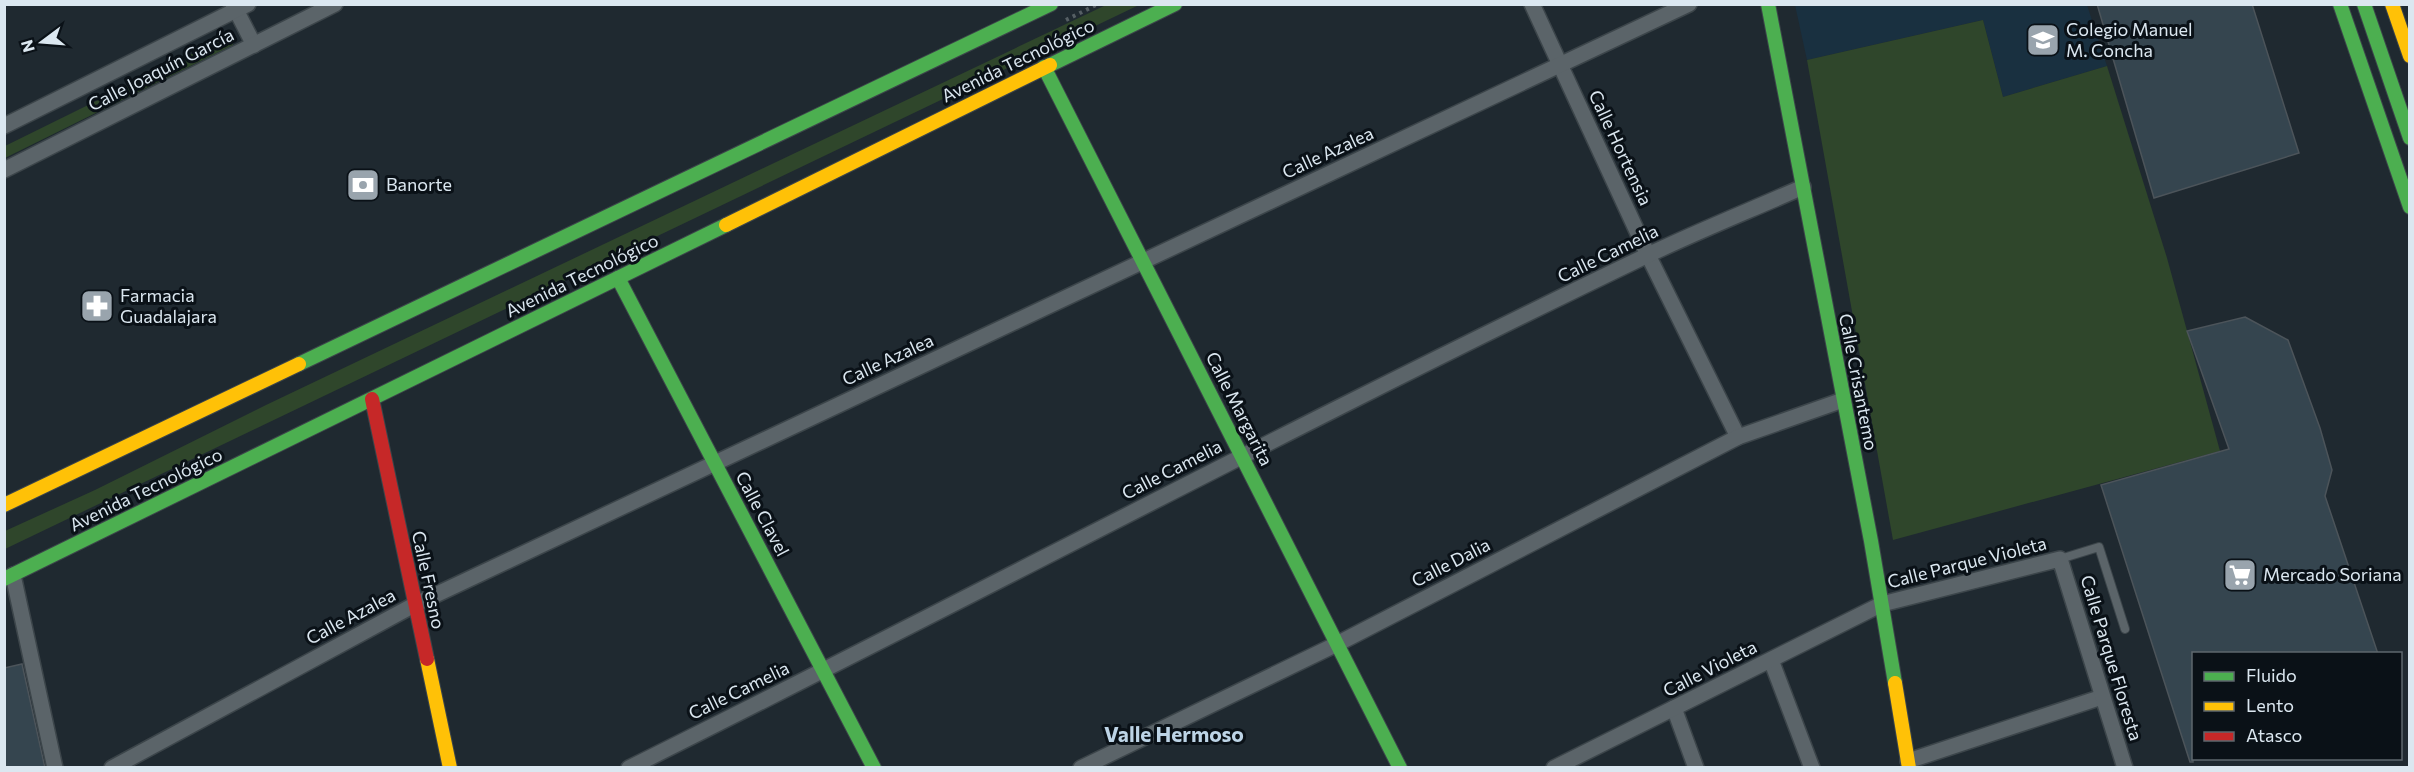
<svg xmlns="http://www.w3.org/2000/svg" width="2414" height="772" font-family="Commissioner,sans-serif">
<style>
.built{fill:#193040}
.green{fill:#2f462b}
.building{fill:#35454f;stroke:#4c545a;stroke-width:1.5}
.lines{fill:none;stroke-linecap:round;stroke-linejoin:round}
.lane-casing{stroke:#3c454a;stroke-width:10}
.street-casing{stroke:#3c454a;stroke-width:18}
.fast-casing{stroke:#3c454a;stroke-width:16}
.slow-casing{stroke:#3c454a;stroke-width:16}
.jam-casing{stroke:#3c454a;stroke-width:16}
.path{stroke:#565f64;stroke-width:4;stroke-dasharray:3 4.5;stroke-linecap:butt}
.lane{stroke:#5b6469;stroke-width:8}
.street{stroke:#5b6469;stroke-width:15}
.fast{stroke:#4caf50;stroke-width:14}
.slow{stroke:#ffc107;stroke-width:14}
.jam{stroke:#c62828;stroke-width:14}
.labels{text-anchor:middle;stroke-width:6;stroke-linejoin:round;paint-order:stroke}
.poi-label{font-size:18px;fill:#dbe7f0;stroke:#0a1117;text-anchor:start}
.street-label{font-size:18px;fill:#dbe7f0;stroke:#0a1117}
.quarter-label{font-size:21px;font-weight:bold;fill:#bdd4e6;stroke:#0a1117}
</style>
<rect width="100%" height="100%" fill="#1f2930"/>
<path class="built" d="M1795,5H2087L2107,66L2003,97L1983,20L1807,60Z"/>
<g class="green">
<path d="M1106,5H1139L5,549V531L95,490L266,405Z"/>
<path d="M1983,20L2003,97L2107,66L2167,258L2220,451L1893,540L1807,60Z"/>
<path d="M233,36V45L5,158V146L226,37Z"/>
</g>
<g class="building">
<path d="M2097,4H2252L2299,153L2154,198Z"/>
<path d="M2245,317L2288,340L2320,428L2332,470L2325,496L2378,654H2193V762H2190L2101,485L2229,449L2187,331Z"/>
<path d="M22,664L45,768H4V668Z"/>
</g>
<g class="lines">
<g class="lane-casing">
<path id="lane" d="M2060,559L2099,547L2125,629"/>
</g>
<g class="street-casing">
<g id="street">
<path d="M233,4L254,45"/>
<path d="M1532,4L1648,255L1738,437"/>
<path d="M4,126L248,4"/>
<path d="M4,170L335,4"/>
<path d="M13,575L55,768"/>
<path d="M1771,660L1812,768"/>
<path d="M1674,708L1696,768"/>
<path d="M1908,761L2102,697"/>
<path d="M112,768L414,605L1689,4"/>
<path d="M629,768C969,599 1304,420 1646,256C1698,231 1751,210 1803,187"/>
<path d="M1081,768L1337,644L1738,437L1843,400"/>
<path d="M1554,768L1882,604L2060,559L2125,768"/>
</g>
</g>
<g class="fast-casing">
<g id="fast">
<path d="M1768,4L1871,541L1895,683"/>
<path d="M2340,4L2410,207"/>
<path d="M2364,4L2410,138"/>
<path d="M1050,65L1175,4"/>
<path d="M1044,67L1400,768"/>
<path d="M618,278L874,768"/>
<path d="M299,364L1051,4"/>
<path d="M4,579L726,225"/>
</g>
</g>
<g class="slow-casing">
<g id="slow">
<path d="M2392,4L2410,56"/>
<path d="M726,225L1050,65"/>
<path d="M4,505L299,364"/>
<path d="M427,659L450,768"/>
<path d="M1895,683L1909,768"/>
</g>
</g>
<g class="jam-casing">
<path id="jam" d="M372,399L427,659"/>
</g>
<path class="path" d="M1066,20L1098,4"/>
<use href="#lane" class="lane"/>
<use href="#street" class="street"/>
<use href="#fast" class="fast"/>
<use href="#slow" class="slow"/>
<use href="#jam" class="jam"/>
</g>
<defs>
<g id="school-square" transform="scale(1.725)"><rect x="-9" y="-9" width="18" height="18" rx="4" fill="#99a4ad" stroke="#0a1117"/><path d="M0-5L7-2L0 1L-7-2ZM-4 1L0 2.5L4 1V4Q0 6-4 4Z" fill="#fff"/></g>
<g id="bank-square" transform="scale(1.725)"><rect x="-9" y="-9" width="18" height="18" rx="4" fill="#99a4ad" stroke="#0a1117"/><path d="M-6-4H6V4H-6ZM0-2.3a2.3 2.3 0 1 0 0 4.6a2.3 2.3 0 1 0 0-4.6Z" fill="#fff"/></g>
<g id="pharmacy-square" transform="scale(1.725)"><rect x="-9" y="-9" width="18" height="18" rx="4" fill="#99a4ad" stroke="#0a1117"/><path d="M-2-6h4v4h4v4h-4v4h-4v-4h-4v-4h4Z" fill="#fff"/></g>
<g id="supermarket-square" transform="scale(1.725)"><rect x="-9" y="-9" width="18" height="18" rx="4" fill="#99a4ad" stroke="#0a1117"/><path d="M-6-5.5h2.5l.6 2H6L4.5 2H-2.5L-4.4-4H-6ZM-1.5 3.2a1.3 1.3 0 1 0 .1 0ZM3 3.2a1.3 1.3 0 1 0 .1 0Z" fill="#fff"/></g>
</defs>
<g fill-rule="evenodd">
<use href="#school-square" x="2043" y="40"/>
<use href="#bank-square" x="363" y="185"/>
<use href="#pharmacy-square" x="97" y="306"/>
<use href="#supermarket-square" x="2240" y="575"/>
</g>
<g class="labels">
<g class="poi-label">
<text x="2066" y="36">Colegio Manuel<tspan x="2066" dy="21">M. Concha</tspan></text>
<text x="386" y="191">Banorte</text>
<text x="120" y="302">Farmacia<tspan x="120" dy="21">Guadalajara</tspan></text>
<text x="2263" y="581">Mercado Soriana</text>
</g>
<g class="street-label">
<text transform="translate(1018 61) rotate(-26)" y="6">Avenida Tecnológico</text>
<text transform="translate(161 70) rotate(-27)" y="6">Calle Joaquín García</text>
<text transform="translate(1620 148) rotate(65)" y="6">Calle Hortensia</text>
<text transform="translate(1328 153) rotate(-25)" y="6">Calle Azalea</text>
<text transform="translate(1608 254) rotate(-26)" y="6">Calle Camelia</text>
<text transform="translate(582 276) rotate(-26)" y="6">Avenida Tecnológico</text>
<text transform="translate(888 360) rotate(-25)" y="6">Calle Azalea</text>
<text transform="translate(1858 382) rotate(79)" y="6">Calle Crisantemo</text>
<text transform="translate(1239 409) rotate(63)" y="6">Calle Margarita</text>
<text transform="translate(1172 470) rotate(-27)" y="6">Calle Camelia</text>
<text transform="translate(146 490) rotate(-26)" y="6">Avenida Tecnológico</text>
<text transform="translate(762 514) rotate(62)" y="6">Calle Clavel</text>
<text transform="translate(1451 563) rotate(-27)" y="6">Calle Dalia</text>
<text transform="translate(1967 563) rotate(-14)" y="6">Calle Parque Violeta</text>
<text transform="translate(428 580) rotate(78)" y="6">Calle Fresno</text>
<text transform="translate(351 617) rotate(-28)" y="6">Calle Azalea</text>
<text transform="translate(2111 658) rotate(73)" y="6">Calle Parque Floresta</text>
<text transform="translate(1710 669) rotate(-27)" y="6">Calle Violeta</text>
<text transform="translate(739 691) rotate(-26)" y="6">Calle Camelia</text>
</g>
<g class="quarter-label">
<text x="1174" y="742">Valle Hermoso</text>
</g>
</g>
<rect width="2414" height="772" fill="none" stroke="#dbe7f0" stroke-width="12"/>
<rect x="2192" y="652" width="210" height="108" fill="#0a1117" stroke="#5e676e" stroke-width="1.5"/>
<rect x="2204" y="672" width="30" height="9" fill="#4caf50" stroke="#5e676e" stroke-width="1.5"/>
<text x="2246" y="682" font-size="18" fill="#dbe7f0">Fluido</text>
<rect x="2204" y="702" width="30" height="9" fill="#ffc107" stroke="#5e676e" stroke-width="1.5"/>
<text x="2246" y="712" font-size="18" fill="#dbe7f0">Lento</text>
<rect x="2204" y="732" width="30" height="9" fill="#c62828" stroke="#5e676e" stroke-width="1.5"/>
<text x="2246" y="742" font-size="18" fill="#dbe7f0">Atasco</text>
<g transform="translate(42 42) rotate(254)" stroke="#0a1117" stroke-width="4.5" paint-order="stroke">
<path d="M0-4.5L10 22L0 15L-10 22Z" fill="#dbe7f0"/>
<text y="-9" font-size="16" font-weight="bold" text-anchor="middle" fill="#dbe7f0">N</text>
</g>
</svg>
